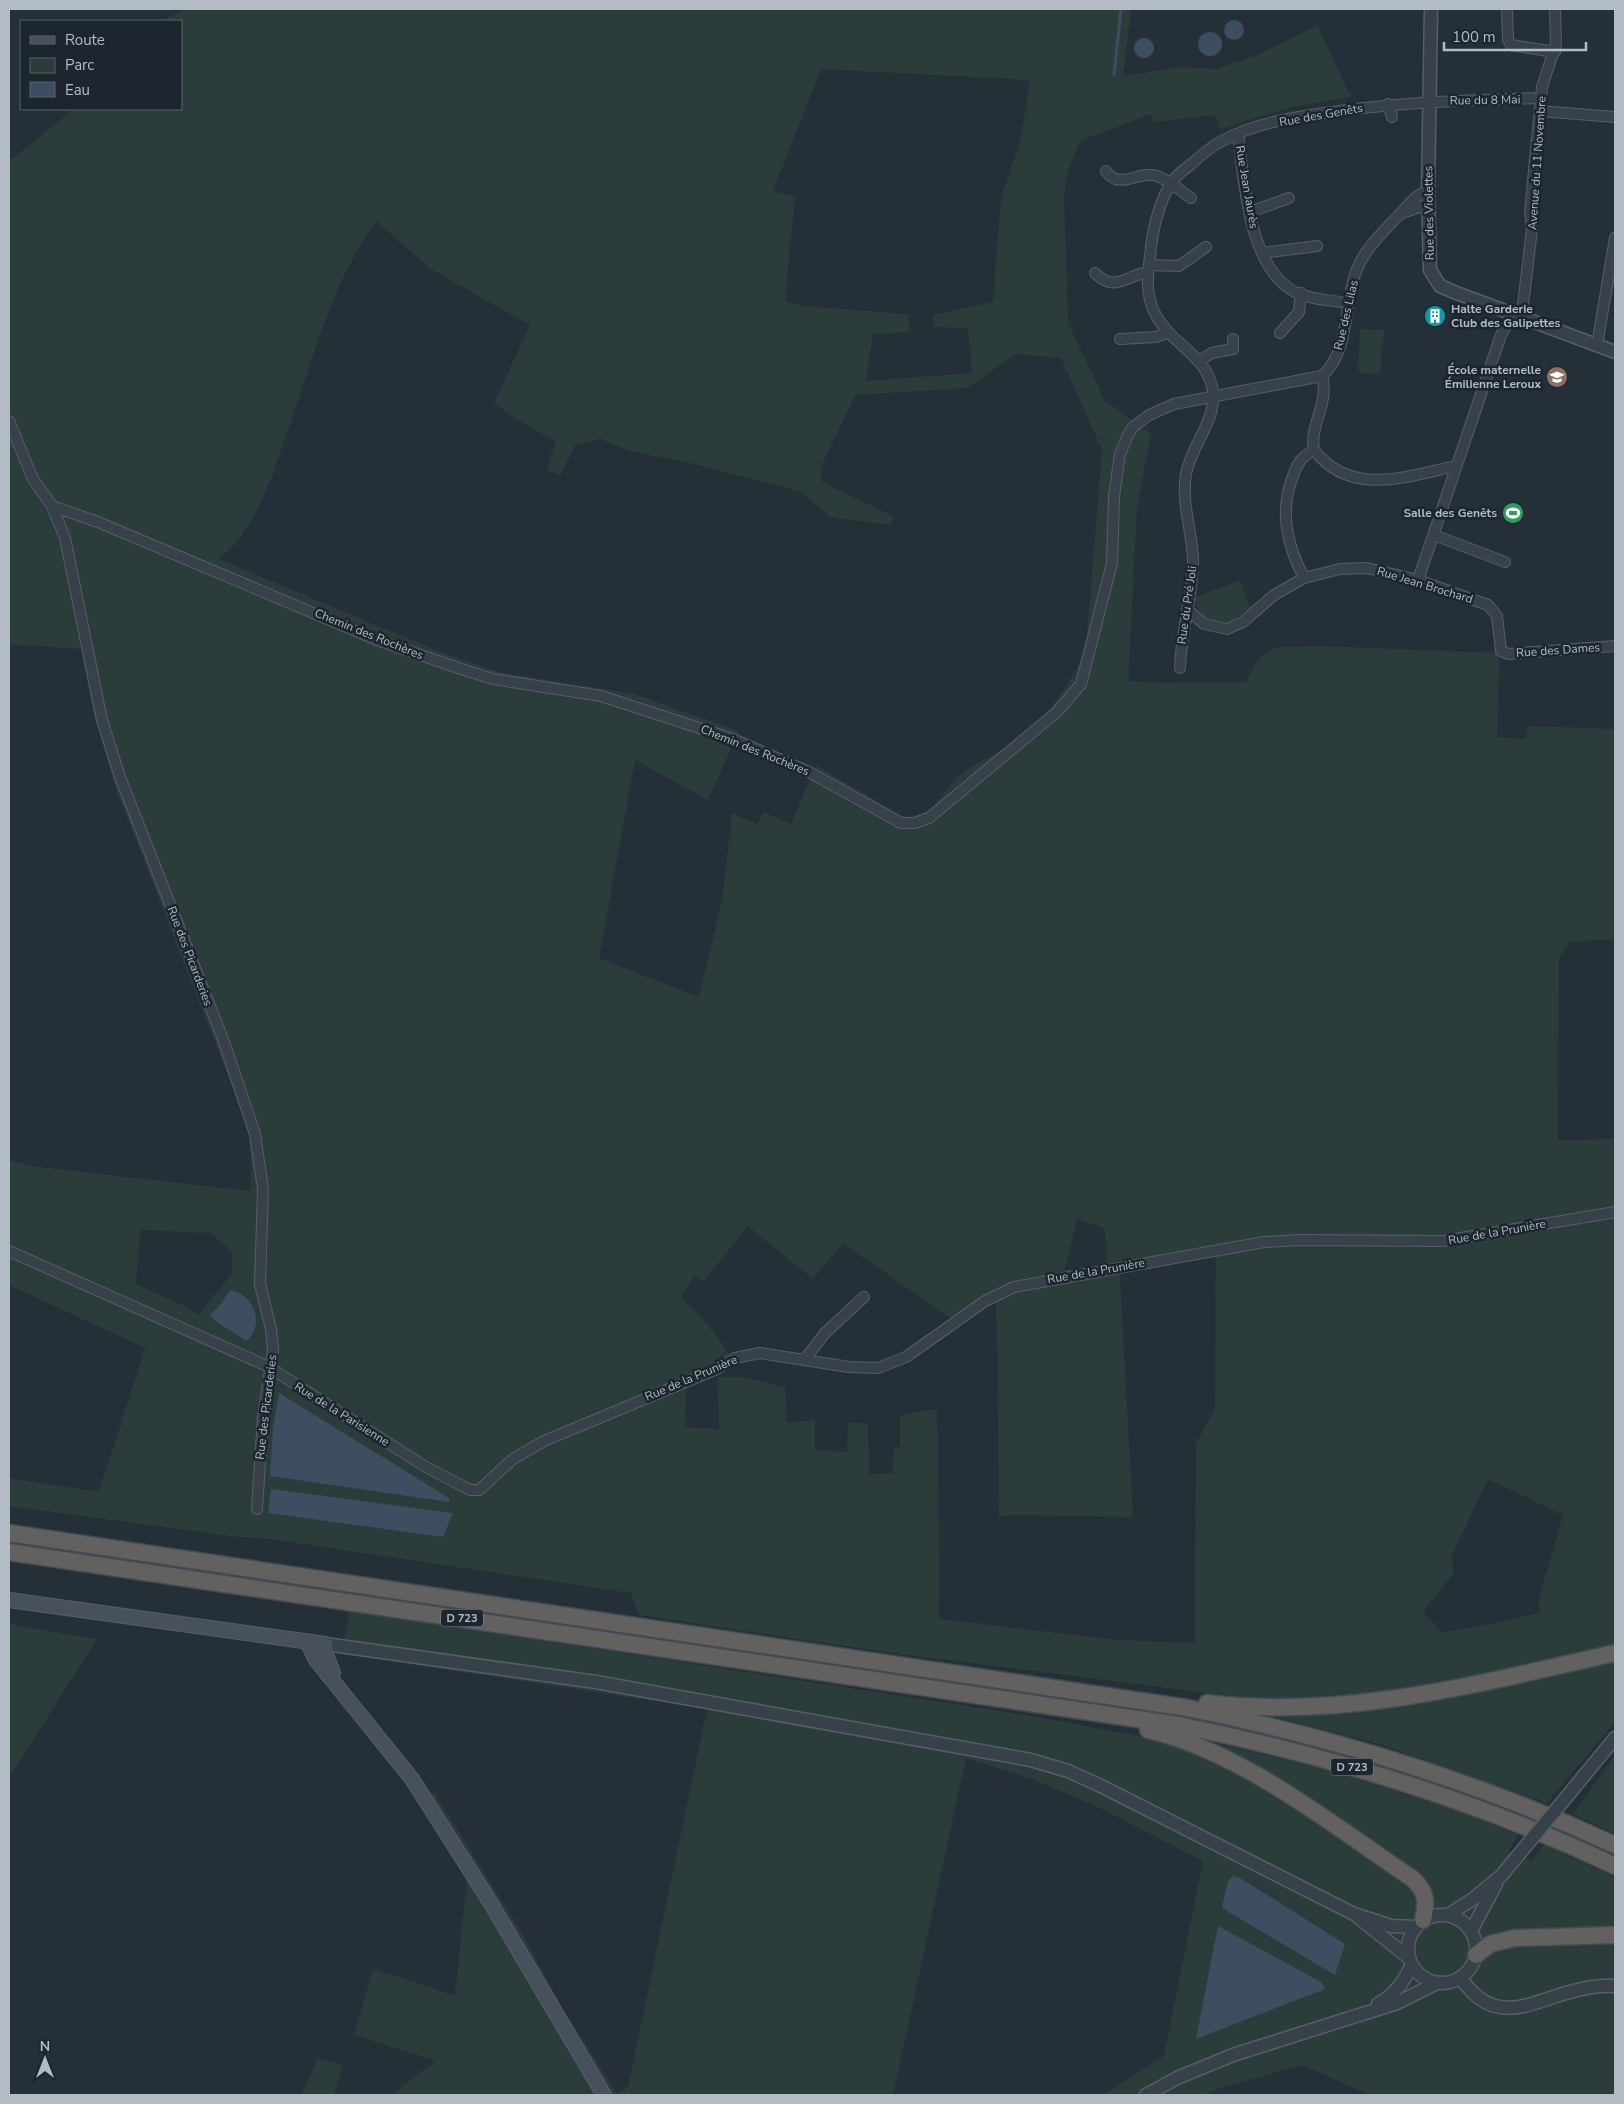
<svg xmlns="http://www.w3.org/2000/svg" width="1624" height="2104" font-family="'Nunito Sans',sans-serif">
<style>
.green{fill:#2a3d3b;fill-rule:evenodd}
.water{fill:#3c4e60}
.lines{fill:none;stroke-linecap:round;stroke-linejoin:round}
.stream{stroke:#3c4e60;stroke-width:3}
.minor-casing{stroke:#565f67;stroke-width:12}
.tertiary-casing{stroke:#565f67;stroke-width:15}
.secondary-casing{stroke:#565f67;stroke-width:16}
.trunk-casing{stroke:#434c54;stroke-width:19}
.minor{stroke:#384149;stroke-width:10}
.tertiary{stroke:#384149;stroke-width:12}
.secondary{stroke:#47505b;stroke-width:14}
.trunk{stroke:#626160;stroke-width:16}
.tertiary-bridge-casing{stroke:#565f67;stroke-width:15;stroke-linecap:butt}
.tertiary-bridge{stroke:#384149;stroke-width:12}
.labels{text-anchor:middle;stroke-width:5;stroke-linejoin:round;paint-order:stroke}
.shield{fill:#1d262e;stroke:#868f98;stroke-width:1}
.shield-label{font-size:11px;font-weight:bold;fill:#b3bcc5}
.street-label{font-size:12px;fill:#b3bcc5;stroke:#1d262e}
.poi-label{font-size:12px;font-weight:bold;fill:#b3bcc5;stroke:#1d262e;text-anchor:end}
</style>
<rect width="100%" height="100%" fill="#252f38"/>
<g class="green">
<path d="M184,9H1131L1123,76L1182,67L1216,69L1260,54L1317,25L1351,97L1292,107L1220,129L1215,115L1155,122L1151,114L1080,141L1067,173L1064,198L1068,323L1105,401L1151,434L1137,508L1128,681L1164,683L1246,682L1258,659L1277,647L1322,646L1496,653L1499,660L1497,737L1525,739L1528,726L1615,729V939L1570,942L1559,958L1558,1140L1615,1139V1722L1547,1803L1379,1744L1256,1712L1239,1697L885,1652L639,1615L631,1593L270,1539L230,1536L9,1506V1478L99,1492L145,1348L9,1285V1160L30,1166L250,1191L251,1163L248,1127L116,789L93,711L81,649L9,644V157L12,159L70,112L68,109H181V21H163ZM821,69L1030,80L1021,138L1001,198L993,302L933,315L934,327L968,328L972,373L866,381L873,334L910,332L908,314L803,306L785,301L795,197L773,191ZM376,221L431,269L530,325L494,403L513,417L556,442L546,470L560,475L575,445L600,439L633,452L683,461L801,492L830,517L890,525L895,517L822,482L821,467L855,395L967,388L1016,354L1061,358L1102,450L1086,648C1073,683 1046,717 1016,741C1001,753 982,759 966,770C943,786 936,820 902,816L816,765L791,824L764,812L757,824L732,813L722,901L699,997L599,958L635,760L708,800L739,731L634,694L499,672L435,650L219,559C258,526 272,476 288,430C313,360 332,282 376,221ZM1077,1219L1105,1229L1106,1264L1065,1270ZM748,1226L813,1279L843,1243L950,1318L995,1291L998,1359L999,1517L1015,1515L1133,1517L1119,1262L1216,1246L1215,1409L1196,1444L1195,1643L1118,1640L939,1619L938,1438L936,1409L900,1415V1447L894,1448L893,1473L869,1474L868,1424L848,1422L847,1452L815,1450V1420L787,1423L785,1387L743,1377H718L719,1429L685,1427L687,1376L709,1367L729,1354L710,1327L681,1298L694,1275L703,1282ZM140,1230L211,1233L232,1252V1274L198,1315L186,1307L136,1284ZM1488,1479L1563,1515L1538,1602L1540,1613L1476,1627L1442,1632L1423,1611L1453,1574L1452,1555Z"/>
<path d="M1360,329L1384,330L1380,374L1362,373L1358,370Z"/>
<path d="M1240,580L1250,607C1230,627 1203,632 1194,598Z"/>
<path d="M349,1611L1026,1715L1144,1737L1201,1755L1210,1742L1326,1769L1465,1813L1518,1835L1509,1850L1532,1860L1544,1845L1615,1877V2095H1370L1303,2065L1214,2090L1204,2095H1103L1164,2056L1203,1861L1098,1807L1032,1779L966,1758L893,2095H391L436,2061L354,2035L373,1969L455,1995L467,1878L418,1802L434,1792L517,1925L564,2010L617,2094L628,2087L707,1709L342,1654Z"/>
<path d="M9,1624L97,1639L9,1778Z"/>
<path d="M1615,1755V1834L1573,1814Z"/>
<path d="M318,2058L343,2065L334,2095H301Z"/>
</g>
<g class="water">
<circle cx="1234" cy="30" r="10"/>
<circle cx="1210" cy="44" r="12"/>
<circle cx="1144" cy="48" r="10"/>
<path d="M231,1290C254,1295 265,1324 247,1341L215,1321L210,1314C221,1307 223,1299 231,1290Z"/>
<path d="M279,1393L449,1498V1502L270,1476L273,1427Z"/>
<path d="M271,1489L453,1513L443,1537L268,1513Z"/>
<path d="M1233,1876L1240,1878L1345,1944L1335,1975L1222,1908L1228,1881Z"/>
<path d="M1218,1926L1321,1982L1325,1989L1196,2039Z"/>
</g>
<g class="lines">
<path class="stream" d="M1114,75L1121,9"/>
<g class="minor-casing">
<g id="minor">
<path d="M1507,9L1508,40L1511,45L1555,52"/>
<path d="M1388,104L1392,117"/>
<path d="M1540,111L1615,117"/>
<path d="M1238,134C1244,180 1248,267 1295,292C1310,300 1332,300 1348,303"/>
<path d="M1106,171C1119,191 1139,170 1157,176C1167,179 1182,192 1191,198"/>
<path d="M1250,212L1289,198"/>
<path d="M1402,213L1429,204"/>
<path d="M1262,253L1317,246"/>
<path d="M1149,265L1179,266L1206,247"/>
<path d="M1095,273C1115,293 1125,276 1148,272"/>
<path d="M1280,333L1299,312L1301,293"/>
<path d="M1120,339L1156,337L1167,333"/>
<path d="M1597,345L1615,238"/>
<path d="M1199,361L1212,353L1233,349V339"/>
<path d="M9,421L33,479L52,506L65,538L102,720L120,777L223,1039L255,1134L263,1189L260,1284L271,1329L273,1349L263,1417L257,1509"/>
<path d="M1314,450C1351,498 1408,476 1456,466"/>
<path d="M52,506L98,522L377,640L461,669L493,679L601,696L733,739L807,771L901,823H915L929,818L1057,712L1081,684L1112,563L1114,496L1120,454L1128,435L1133,427L1149,415L1174,404L1322,376C1351,350 1343,303 1357,269C1365,249 1383,232 1397,217C1407,207 1414,195 1428,191"/>
<path d="M1434,535L1505,562"/>
<path d="M1304,578C1287,545 1279,512 1293,476C1297,464 1302,456 1314,450C1309,425 1330,403 1322,376"/>
<path d="M1418,580L1501,335L1508,323L1518,318L1523,305L1532,229L1530,212L1542,87L1556,44L1555,9"/>
<path d="M1187,609L1204,624L1227,629L1243,622L1274,595L1304,578L1340,569L1367,568L1418,580L1488,605L1497,616L1501,651L1508,654L1615,646"/>
<path d="M1180,668C1181,632 1193,596 1193,559C1192,530 1181,503 1186,474C1191,446 1216,421 1213,392C1209,352 1160,342 1150,300C1145,283 1150,263 1151,246C1154,225 1159,203 1170,185C1174,177 1182,171 1189,166C1199,157 1210,147 1222,141C1255,123 1294,117 1332,112C1401,102 1470,100 1541,98"/>
<path d="M9,1251L267,1366L426,1467L470,1490H479L513,1459L544,1441L717,1369L735,1358L760,1353L849,1367L878,1368L906,1357L985,1301L1014,1287L1264,1242L1300,1240L1443,1241L1615,1212"/>
<path d="M805,1359L825,1333L864,1297"/>
</g>
</g>
<g class="tertiary-casing">
<g id="tertiary">
<path d="M1431,9L1428,191L1430,270L1440,286L1454,292L1615,352"/>
<path d="M325,1644L596,1682L1031,1760L1068,1771L1099,1785L1354,1914L1391,1926L1415,1927"/>
<path d="M1564,1800L1615,1738"/>
<circle cx="1442" cy="1949" r="34"/>
<path d="M1448,1915L1473,1899L1501,1876"/>
<path d="M1359,1918L1408,1957"/>
<path d="M1471,1931L1496,1884"/>
<path d="M1460,1978C1469,1989 1478,2000 1492,2005C1518,2014 1545,1998 1570,1992C1584,1988 1600,1985 1615,1986"/>
<path d="M1378,2004C1395,1994 1403,1983 1412,1965"/>
<path d="M1146,2095L1177,2078L1233,2055L1397,2003L1437,1983"/>
</g>
</g>
<g class="secondary-casing">
<g id="secondary">
<path d="M9,1600L325,1644L326,1654L333,1673"/>
<path d="M307,1641L316,1660L412,1779L490,1902L604,2095"/>
</g>
</g>
<g class="trunk-casing">
<g id="trunk">
<path d="M9,1533L1188,1708C1335,1738 1479,1782 1615,1845"/>
<path d="M9,1552L1178,1725C1328,1755 1476,1800 1615,1866"/>
<path d="M1207,1703C1346,1720 1481,1683 1615,1653"/>
<path d="M1148,1730C1241,1751 1334,1826 1413,1879C1427,1893 1427,1901 1423,1920"/>
<path d="M1476,1955L1490,1944L1515,1938L1615,1935"/>
</g>
</g>
<use href="#minor" class="minor"/>
<use href="#tertiary" class="tertiary"/>
<use href="#secondary" class="secondary"/>
<use href="#trunk" class="trunk"/>
<g class="tertiary-bridge-casing">
<path id="tertiary-bridge" d="M1501,1876L1564,1800"/>
</g>
<use href="#tertiary-bridge" class="tertiary-bridge"/>
</g>
<defs>
<g id="building-disc" transform="scale(1.125)"><circle r="9.5" fill="#0f9aa8" stroke="#1d262e"/><path d="M-4-6H4V6H1V3H-1V6H-4ZM-2.5-4.3h1.7v1.8h-1.7ZM.8-4.3h1.7v1.8H.8ZM-2.5-1h1.7V.8h-1.7ZM.8-1h1.7V.8H.8Z" fill="#fff"/></g>
<g id="school-disc" transform="scale(1.125)"><circle r="9.5" fill="#8d6e63" stroke="#1d262e"/><path d="M0-5L7-2L0 1L-7-2ZM-4 1L0 2.5L4 1V4Q0 6-4 4Z" fill="#fff"/></g>
<g id="stadium-disc" transform="scale(1.125)"><circle r="9.5" fill="#2e9e5b" stroke="#1d262e"/><path d="M0-5a6.5 5 0 1 0 0 10a6.5 5 0 1 0 0-10ZM-3.5-1.8h7v3.6h-7Z" fill="#fff"/></g>
</defs>
<g fill-rule="evenodd">
<use href="#building-disc" x="1435" y="316"/>
<use href="#school-disc" x="1557" y="377"/>
<use href="#stadium-disc" x="1513" y="513"/>
</g>
<g class="labels">
<g class="shield">
<rect x="441" y="1609.5" width="42" height="17" rx="4"/>
<rect x="1331" y="1758.5" width="42" height="17" rx="4"/>
</g>
<g class="shield-label">
<text x="462" y="1622">D 723</text>
<text x="1352" y="1771">D 723</text>
</g>
<g class="street-label">
<text transform="translate(1485 100) rotate(-1)" y="4">Rue du 8 Mai</text>
<text transform="translate(1321 115) rotate(-10)" y="4">Rue des Genêts</text>
<text transform="translate(1537 163) rotate(-86)" y="4">Avenue du 11 Novembre</text>
<text transform="translate(1247 187) rotate(80)" y="4">Rue Jean Jaurès</text>
<text transform="translate(1429 213) rotate(-91)" y="4">Rue des Violettes</text>
<text transform="translate(1346 315) rotate(-77)" y="4">Rue des Lilas</text>
<text transform="translate(1425 585) rotate(17)" y="4">Rue Jean Brochard</text>
<text transform="translate(1187 605) rotate(-82)" y="4">Rue du Pré Joli</text>
<text transform="translate(369 634) rotate(22)" y="4">Chemin des Rochères</text>
<text transform="translate(1558 650) rotate(-4)" y="4">Rue des Dames</text>
<text transform="translate(755 750) rotate(22)" y="4">Chemin des Rochères</text>
<text transform="translate(190 956) rotate(69)" y="4">Rue des Picarderies</text>
<text transform="translate(1497 1232) rotate(-10)" y="4">Rue de la Prunière</text>
<text transform="translate(1096 1271) rotate(-10)" y="4">Rue de la Prunière</text>
<text transform="translate(691 1378) rotate(-23)" y="4">Rue de la Prunière</text>
<text transform="translate(266 1407) rotate(-83)" y="4">Rue des Picarderies</text>
<text transform="translate(342 1414) rotate(32)" y="4">Rue de la Parisienne</text>
</g>
<g class="poi-label">
<text x="1451" y="313" text-anchor="start">Halte Garderie<tspan x="1451" dy="14">Club des Galipettes</tspan></text>
<text x="1541" y="374">École maternelle<tspan x="1541" dy="14">Émilienne Leroux</tspan></text>
<text x="1497" y="517">Salle des Genêts</text>
</g>
</g>
<rect width="1624" height="2104" fill="none" stroke="#b3bcc5" stroke-width="20"/>
<rect x="20" y="20" width="162" height="90" fill="#1d262e" stroke="#59626a"/>
<rect x="30" y="36" width="25" height="8" fill="#47505b" stroke="#59626a"/>
<text x="65" y="45" font-size="15" fill="#b3bcc5">Route</text>
<rect x="30" y="58" width="25" height="15" fill="#2a3d3b" stroke="#59626a"/>
<text x="65" y="70" font-size="15" fill="#b3bcc5">Parc</text>
<rect x="30" y="82" width="25" height="15" fill="#3c4e60" stroke="#59626a"/>
<text x="65" y="95" font-size="15" fill="#b3bcc5">Eau</text>
<g transform="translate(45 2059)" stroke="#1d262e" stroke-width="4" paint-order="stroke">
<path d="M0-4L9 19L0 12L-9 19Z" fill="#b3bcc5"/>
<text y="-8" font-size="14" font-weight="bold" text-anchor="middle" fill="#b3bcc5">N</text>
</g>
<path d="M1444 42v8h142v-8" fill="none" stroke="#b3bcc5" stroke-width="2.5"/>
<text x="1452" y="42" font-size="15" fill="#b3bcc5" stroke="#1d262e" stroke-width="4" paint-order="stroke">100 m</text>
</svg>
